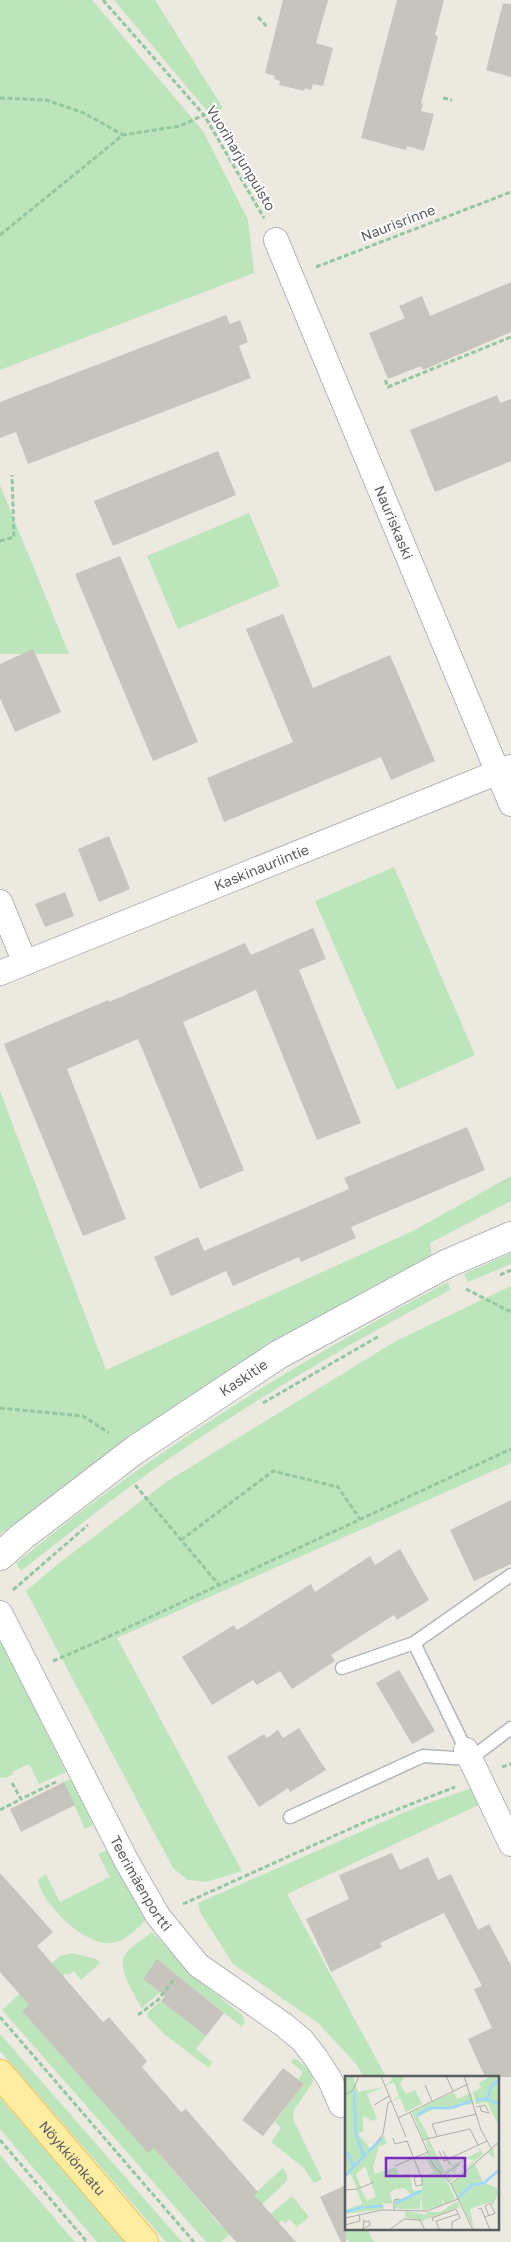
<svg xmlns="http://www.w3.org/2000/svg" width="511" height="2242" font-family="'Golos Text',sans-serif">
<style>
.green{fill:#bce5bb}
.building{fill:#c7c4bd}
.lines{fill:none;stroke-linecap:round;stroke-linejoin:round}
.service-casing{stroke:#b3b7bb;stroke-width:15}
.minor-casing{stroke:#b3b7bb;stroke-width:26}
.tertiary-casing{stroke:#b3b7bb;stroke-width:30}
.primary-casing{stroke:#f3c252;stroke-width:30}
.path{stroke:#94c6a2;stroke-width:3;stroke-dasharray:5 2.5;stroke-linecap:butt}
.service{stroke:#fff;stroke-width:12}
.minor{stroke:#fff;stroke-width:24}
.tertiary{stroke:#fff;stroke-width:28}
.primary{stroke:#ffeea2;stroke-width:28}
.labels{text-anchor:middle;stroke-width:4;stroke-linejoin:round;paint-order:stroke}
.street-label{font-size:14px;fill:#595d61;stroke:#fff}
.inset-river{fill:none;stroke:#9dd7ff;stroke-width:2.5}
.inset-road{fill:none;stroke:#adada9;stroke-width:1}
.view{fill:#7b2cbf;fill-opacity:0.15;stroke:#7b2cbf;stroke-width:2.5}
.inset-edge{fill:none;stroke:#595d61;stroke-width:2.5}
</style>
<rect width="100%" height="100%" fill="#ece9e0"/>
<g class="green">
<path d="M0,0H92L203,131L248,220L254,273L0,370Z"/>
<path d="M114,0H155L223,108L213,118Z"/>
<path d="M0,485L69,654H0Z"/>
<path d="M249,513L280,586L178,629L147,556Z"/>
<path d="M394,867L475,1055L397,1090L315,901Z"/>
<path d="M0,1091L106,1370L415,1230L511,1176V1201L430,1243L432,1258L266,1345L0,1534Z"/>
<path d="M511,1253V1264L468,1282L464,1274Z"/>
<path d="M448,1282L450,1290C358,1339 268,1391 182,1450C126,1487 74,1530 21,1571L16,1563C42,1543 67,1521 94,1502C205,1419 325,1347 448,1282Z"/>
<path d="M511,1286V1463L117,1638L242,1871L206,1882L188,1880L173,1868L26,1591L58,1564L166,1482L396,1341Z"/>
<path d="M0,1639L66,1772L39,1784L29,1764L12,1772L13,1774L6,1778L0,1777Z"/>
<path d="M71,1779L93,1825L85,1829L64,1782Z"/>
<path d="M475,1787L483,1803L287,1894L386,2077H364L356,2064L318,2023L233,1964L200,1912L198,1903L417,1807Z"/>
<path d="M111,1848L149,1917C138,1927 126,1942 111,1943C85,1946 42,1904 38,1880L46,1874L60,1902L110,1877L98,1854Z"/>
<path d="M152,1932L197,1979L242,2015L245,2022L242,2027L158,1960L143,1979L160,1992L142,2008C136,1998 120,1972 123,1960C125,1949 144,1939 152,1932Z"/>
<path d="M72,1953L96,1959L100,1963L81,1980L74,1971L68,1975L66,1973L22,2011L71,2066L154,2148L220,2225L283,2168L287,2175V2180L282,2186L221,2242H206L2,2010L60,1956Z"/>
<path d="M161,2001L206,2036L196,2049L212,2062L209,2068L164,2034L147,2016V2013Z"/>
<path d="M0,2034L182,2242H166L0,2051Z"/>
<path d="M294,2058C302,2064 314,2071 313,2082L294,2110L293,2119L322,2179L314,2183L304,2168L271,2142L281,2128L275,2122L304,2084L298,2079L303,2072L291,2062Z"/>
<path d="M0,2098L126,2242H97L0,2129Z"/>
<path d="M0,2155L75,2242H0Z"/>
<path d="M291,2197L294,2198L309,2217L297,2227L290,2219L285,2223L282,2220L257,2242H236Z"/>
<path d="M336,2227L367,2228L374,2242H349Z"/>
</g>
<g class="building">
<path d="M283,0H328L316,43L333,48L323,86L313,84L311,90L305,88L304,91L279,85L280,81L274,79L275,76L265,73Z"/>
<path d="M397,0H444L435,35L438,36L421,103L423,104L421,111L434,114L424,151L407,146L406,150L361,138Z"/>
<path d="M503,3L511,4V77L486,70Z"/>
<path d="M511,282V332L423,370L421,366L388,379L369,333L405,318L399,306L422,296L430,316Z"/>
<path d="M226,315L230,324L240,320L248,342L239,346L251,378L28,464L16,432L0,438V402Z"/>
<path d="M497,395L500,403L511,399V461L435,492L410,430Z"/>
<path d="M218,451L236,495L113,546L94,501Z"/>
<path d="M120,556L198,742L153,761L75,574Z"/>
<path d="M283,614L313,688L390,655L435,761L391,780L381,757L224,822L207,778L293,742L246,629Z"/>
<path d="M33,649L61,712L15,732L0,698V664Z"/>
<path d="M109,836L130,889L99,902L78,849Z"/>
<path d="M65,892L74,916L45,927L35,904Z"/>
<path d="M313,928L326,959L299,970L361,1123L317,1140L256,990L183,1022L244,1170L200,1189L138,1039L67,1069L126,1219L83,1236L4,1044L108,1000L109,1002L245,943L251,955Z"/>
<path d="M467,1127L485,1170L351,1227L356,1238L301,1262L299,1257L233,1286L226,1271L171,1296L154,1257L198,1237L204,1251L349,1189L344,1178Z"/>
<path d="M511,1500V1564L474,1581L450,1530Z"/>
<path d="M400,1549L429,1600L397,1620L394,1615L331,1655L335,1661L292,1689L280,1671L257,1685L253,1680L212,1705L182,1657L234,1625L237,1630L311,1584L315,1592L370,1556L375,1565Z"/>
<path d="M399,1670L435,1731L412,1744L376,1683Z"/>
<path d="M299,1728L326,1770L290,1792L288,1788L259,1807L227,1757L264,1734L267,1738L278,1730L283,1738Z"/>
<path d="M64,1782L75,1805L21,1832L10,1809Z"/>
<path d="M392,1853L400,1870L428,1857L438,1880L451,1874L478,1930L489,1924L511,1965V2077H485L468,2039L492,2028L474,1989L482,1986L444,1913L380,1943L382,1947L331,1972L306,1919L349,1899L339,1875Z"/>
<path d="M0,1873L53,1932L37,1946L103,2022L109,2017L147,2061L142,2067L181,2112L186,2109L258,2192L254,2195L296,2242H236L154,2148L148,2153L22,2011L29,2005L0,1972Z"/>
<path d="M157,1959L224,2013L206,2036L161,2001L165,1996L143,1979Z"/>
<path d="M283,2068L304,2084L263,2136L242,2120Z"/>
<path d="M346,2185V2242H341L320,2197Z"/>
</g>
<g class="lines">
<g class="service-casing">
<g id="service">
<path d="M342,1668L414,1643"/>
<path d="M466,1750L414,1643L511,1575"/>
<path d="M290,1817L423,1756L470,1759L511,1728"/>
</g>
</g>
<g class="minor-casing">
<g id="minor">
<path id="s1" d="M276,240L511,804"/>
<path d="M0,902L25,963"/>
<path id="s2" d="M0,973L511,767"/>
<path id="s3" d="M0,1613L127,1862L158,1916L198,1965L284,2025L302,2040L316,2058L330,2080L341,2105"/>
<path d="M466,1750L511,1844"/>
</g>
</g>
<g class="tertiary-casing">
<g id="tertiary">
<path id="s4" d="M0,1556L24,1535L135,1450L278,1355L446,1264L511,1236"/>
</g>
</g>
<g class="primary-casing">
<g id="primary">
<path id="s5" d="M0,2074L144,2242"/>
</g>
</g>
<g class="path">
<path d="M103,0L204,115L264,218"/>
<path d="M258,17L268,28"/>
<path d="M0,98L46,100L84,113L123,135"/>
<path d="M443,98L452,100"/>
<path d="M0,235L123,135L180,126L204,115"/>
<path d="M316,267L511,192"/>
<path d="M385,380L388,387L511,337"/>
<path d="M0,541L14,537L12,475"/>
<path d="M500,1275L511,1270"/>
<path d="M466,1289L511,1312"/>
<path d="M263,1403L379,1336"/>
<path d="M0,1408L83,1416L109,1433"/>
<path d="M135,1485L219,1585"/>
<path d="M181,1540L273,1471L338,1487L360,1519"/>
<path d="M13,1590L88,1525"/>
<path d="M53,1661L99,1641L511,1449"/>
<path d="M502,1767L511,1764"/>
<path d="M12,1783L21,1799L56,1782"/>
<path d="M0,1810L21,1799"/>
<path d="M183,1904L365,1822L455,1787"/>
<path d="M138,2015L158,2000L174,1979"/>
<path d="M0,2017L194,2242"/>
<path d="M0,2140L87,2242"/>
</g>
<use href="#service" class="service"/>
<use href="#minor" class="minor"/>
<use href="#tertiary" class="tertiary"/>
<use href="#primary" class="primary"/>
</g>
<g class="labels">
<g class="street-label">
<text transform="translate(241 158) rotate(59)" y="5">Vuoriharjunpuisto</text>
<text transform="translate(398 223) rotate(-21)" y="5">Naurisrinne</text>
<text dy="5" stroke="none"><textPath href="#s1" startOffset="306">Nauriskaski</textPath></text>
<text dy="5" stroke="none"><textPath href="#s2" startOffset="282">Kaskinauriintie</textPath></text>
<text dy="5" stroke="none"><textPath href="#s4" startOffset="302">Kaskitie</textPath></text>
<text dy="5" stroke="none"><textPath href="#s3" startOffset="305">Teerimäenportti</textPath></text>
<text dy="5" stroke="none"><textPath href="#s5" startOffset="111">Nöykkiönkatu</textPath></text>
</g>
</g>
<g transform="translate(345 2076)">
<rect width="154" height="154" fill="#ece9e0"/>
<path d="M0,0H8L13,16L39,11L22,18L32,43L28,45L18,40V55L13,58L25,72L39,59L42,68L34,70L28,92L30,98L51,91L55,101L64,97L68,115L77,114V101L89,96L78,79L82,78L104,109L110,123L100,128L97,123L98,129L80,134L77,133L76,117L75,133H51L54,132H50V124L67,120L60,112L51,113L45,116L48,128L37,127L39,133L0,138V134L17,128L12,114L16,113L22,125L31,121L20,90L11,98L16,112L12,113L6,98L0,100ZM45,0H60L55,8L61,18L70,14L77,28L61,36L55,22L47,25L54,20L49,6L40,10L47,4ZM146,0H154V50L142,26L131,28L128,16L136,12L134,7ZM109,16L112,23L126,17L129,28L89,33L73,41L84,62L78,63L67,36ZM84,63L99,95L107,91L104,83L108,89L135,75L133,70L138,78L105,106L98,100L105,96L106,104L111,98L106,96L112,91L110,96L112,99L119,92L114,89L121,91L129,84L122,83L96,99L82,73L88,74L82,71L81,65ZM148,72L150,83L143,77L130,88L138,106L152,112L153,117L148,129L145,126L125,133L129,154L107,109L115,100ZM112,125L115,131L77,145L60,141L61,135L82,139L81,136H96Z" fill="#bce5bb"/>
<path class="inset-river" d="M9,15L11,59L19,80M142,23L146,11L154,3M131,24L142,23L154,28M71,40L84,32H107L126,25M2,76L9,91M23,76L37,62M0,100L22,77M114,121L127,109L139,107L154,94M51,127L76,115M20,131L38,130M0,136L18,131"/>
<path class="inset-road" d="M36,0L61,61M101,0L108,15M119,0L136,54L146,72M80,9L87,25M0,19L8,14L14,0M29,29L44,20M131,31L140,29L144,37L136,35L135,30M65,36L89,90L106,108M53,42L123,8M92,60L87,48L132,38M48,62L50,68L62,65L77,103V109L71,110L69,102L75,99M77,64L125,53L133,69M32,66L38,58L43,27L46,25M94,75L99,85L142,65M98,75L105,89M50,90L83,76M97,100L115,88M0,114L13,113L29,106M133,133L136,132L145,154M49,134V124L54,123M139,141L149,138L150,137L145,127L140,130L144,140M0,142L37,134L82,135L113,123M59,143L75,144L80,154M88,145L87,142L111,133L115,142L107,146V154M19,146L24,145L25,149L18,153L19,143M0,149L15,145L14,138M44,154L59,143M103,154L94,153L91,145L113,138M128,154L106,108L154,66"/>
<path class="view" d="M41,82H120V100H41Z"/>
<rect width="154" height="154" class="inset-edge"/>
</g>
</svg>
